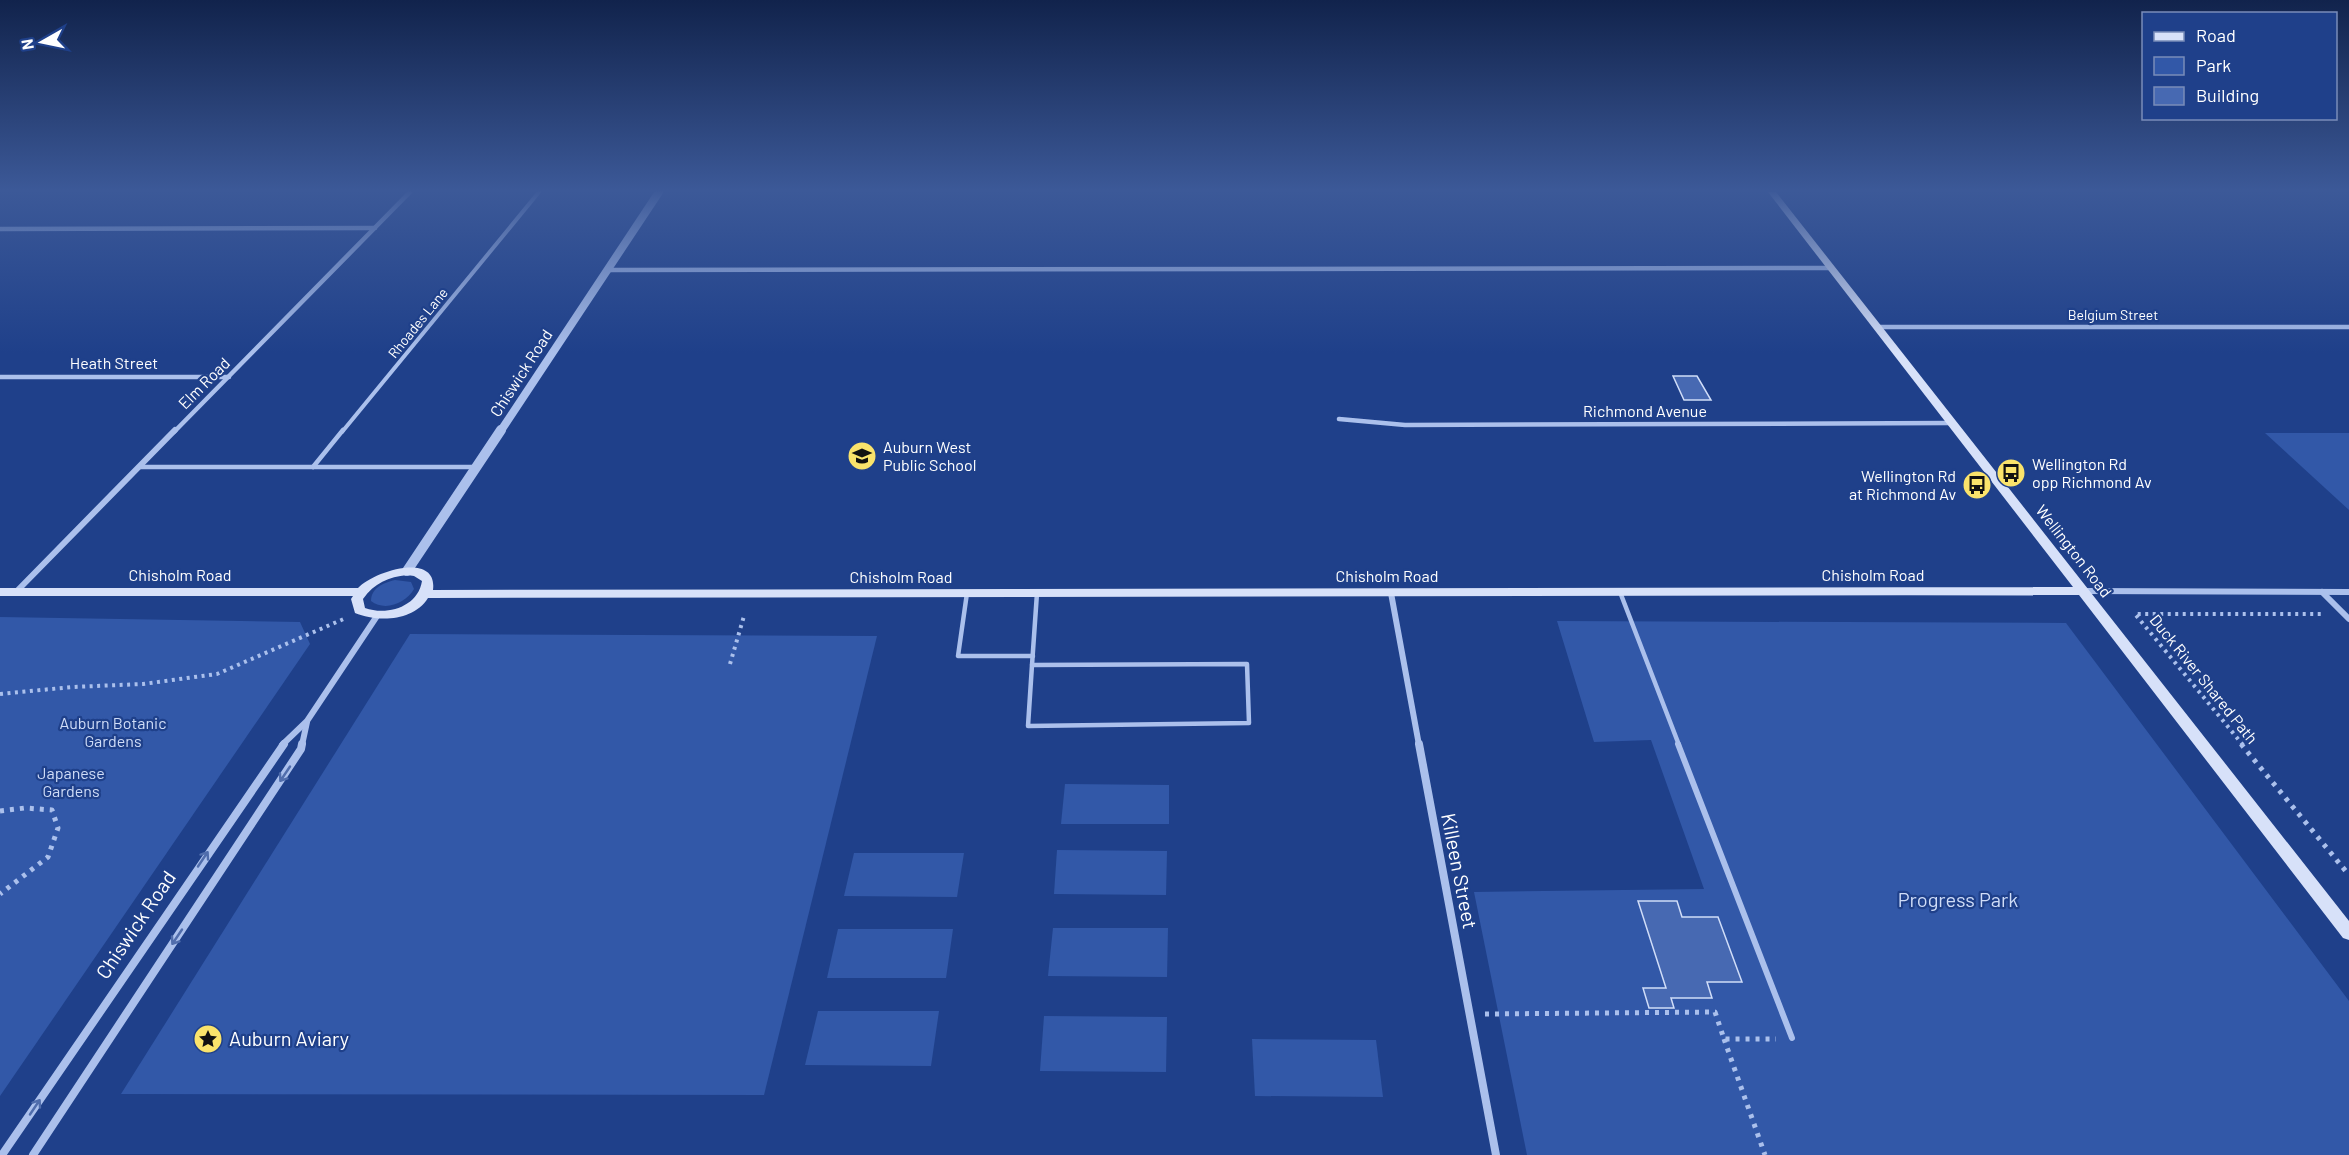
<svg xmlns="http://www.w3.org/2000/svg" width="2349" height="1155" font-family="Barlow,sans-serif">
<style>
.green{fill:#3258a8}
.building{fill:#4769b2;stroke:#d0ddf8;stroke-width:1.5}
.lines{fill:none;stroke-linecap:round;stroke-linejoin:round}
.path-far1{stroke:#abc0ec;stroke-width:4;stroke-dasharray:3 4.5;stroke-linecap:butt}
.path{stroke:#abc0ec;stroke-width:5;stroke-dasharray:4 6;stroke-linecap:butt}
.service-far2{stroke:#abc0ec;stroke-width:4}
.service-far1{stroke:#abc0ec;stroke-width:4.5}
.service{stroke:#abc0ec;stroke-width:6}
.minor-far2{stroke:#abc0ec;stroke-width:4.5}
.minor-far1{stroke:#abc0ec;stroke-width:6}
.minor{stroke:#abc0ec;stroke-width:8}
.tertiary-far1{stroke:#abc0ec;stroke-width:8}
.tertiary{stroke:#abc0ec;stroke-width:10}
.secondary{fill:#d7e1f9;fill-rule:evenodd}
.oneway{stroke:#506dac}
.labels{text-anchor:middle;stroke-width:4.5;stroke-linejoin:round;paint-order:stroke}
.far-street-label{font-size:14px;fill:#fff;stroke:#1f408a}
.street-label{font-size:16px;fill:#fff;stroke:#1f408a}
.poi-label{font-size:16px;fill:#fff;stroke:#1f408a;text-anchor:start}
.park-label{font-size:16px;fill:#d0ddf8;stroke:#1f408a}
.near-street-label{font-size:20px;fill:#fff;stroke:#1f408a}
.near-park-label{font-size:20px;fill:#d0ddf8;stroke:#1f408a}
.near-poi-label{font-size:20px;fill:#fff;stroke:#1f408a;text-anchor:start}
</style>
<rect width="100%" height="100%" fill="#1f408a"/>
<g class="green">
<path d="M2265,433H2349V510Z"/>
<path d="M395,580L411,582L414,589C406,603 385,612 371,601C371,588 383,583 395,580Z"/>
<path d="M0,617L300,622L310,644L0,1096Z"/>
<path d="M1557,621L2066,623L2349,1001V1155H1527L1474,892L1704,889L1651,740L1594,742Z"/>
<path d="M410,634L877,636L764,1095L121,1094Z"/>
<path d="M1065,784L1169,785V824H1061Z"/>
<path d="M1057,850L1167,851L1166,895L1054,894Z"/>
<path d="M854,853H964L957,897L844,896Z"/>
<path d="M1053,928H1168L1167,977L1048,976Z"/>
<path d="M838,929H953L946,978H827Z"/>
<path d="M818,1011H939L931,1066L805,1065Z"/>
<path d="M1044,1016L1167,1017L1166,1072L1040,1071Z"/>
<path d="M1252,1039L1376,1040L1383,1097L1255,1096Z"/>
</g>
<g class="building">
<path d="M1673,376H1697L1711,400H1684Z"/>
<path d="M1638,901H1677L1682,917H1718L1742,982H1707L1712,998H1671L1674,1008H1649L1643,988H1666Z"/>
</g>
<g class="lines">
<g class="path-far1">
<path d="M730,664L744,616"/>
<path d="M0,694L72,687L143,684L217,674L346,618"/>
<path d="M2243,745L2135,614H2322"/>
</g>
<g class="path">
<path d="M2241,744L2349,875"/>
<path d="M0,811L25,808L52,810L58,828L48,857L0,894"/>
<path d="M1485,1014L1715,1012L1724,1039H1776"/>
<path d="M1724,1039L1765,1155"/>
</g>
<path class="service-far2" d="M342,432L539,192"/>
<g class="service-far1">
<path d="M139,467H475"/>
<path d="M313,467L343,430"/>
<path d="M1620,592L1679,745"/>
<path d="M967,593L958,656H1033"/>
<path d="M1247,664L1249,723L1028,726L1032,665Z"/>
<path d="M1032,665L1037,593"/>
</g>
<path class="service" d="M1678,744L1792,1038"/>
<g class="minor-far2">
<path d="M0,229L375,228"/>
<path d="M607,270L1829,268"/>
<path d="M1876,327H2349"/>
<path d="M0,377H229"/>
<path d="M1339,419L1405,425L1951,423"/>
<path d="M174,432L410,192"/>
</g>
<g class="minor-far1">
<path d="M2083,591L2349,592"/>
<path d="M16,592L175,430"/>
<path d="M2322,592L2349,619"/>
<path d="M1391,593L1419,745"/>
<path d="M282,745L307,721L377,616"/>
<path d="M302,745L307,722"/>
</g>
<g class="minor">
<path d="M1419,744L1496,1155"/>
<path d="M2,1155L284,744"/>
<path d="M33,1155L301,749L302,744"/>
</g>
<path class="tertiary-far1" d="M500,432L659,192"/>
<path class="tertiary" d="M407,571L501,430"/>
<path class="secondary" d="M1768,192H1776L2349,921V940L2343,938L2079,595L428,598C413,622 377,622 355,613L351,599L353,596H0V588H358C374,571 438,551 433,590L2073,587ZM407,575L414,576L422,581C418,607 387,616 365,608L363,599C374,583 389,577 407,575Z"/>
</g>
<defs><path id="oneway-shaft" d="M-6 0H5M1.5-3L5.5 0L1.5 3" fill="none" stroke-width="1.6" stroke-linecap="round" stroke-linejoin="round" transform="scale(1.5)"/></defs>
<g class="oneway">
<use href="#oneway-shaft" transform="translate(285 774) rotate(124)"/>
<use href="#oneway-shaft" transform="translate(203 859) rotate(-56)"/>
<use href="#oneway-shaft" transform="translate(177 937) rotate(124)"/>
<use href="#oneway-shaft" transform="translate(35 1107) rotate(-56)"/>
</g>
<linearGradient id="sky" x2="0" y2="1"><stop stop-color="#11234c"/><stop offset="0.54" stop-color="#3c5998"/><stop offset="1" stop-color="#3c5998" stop-opacity="0"/></linearGradient>
<rect width="2349" height="353" fill="url(#sky)"/>
<defs>
<g id="school-disc" transform="scale(1.5)"><circle r="9.5" fill="#fae36b" stroke="#1f408a"/><path d="M0-5L7-2L0 1L-7-2ZM-4 1L0 2.5L4 1V4Q0 6-4 4Z" fill="#111"/></g>
<g id="bus-disc" transform="scale(1.5)"><circle r="9.5" fill="#fae36b" stroke="#1f408a"/><path d="M-5-6H5V4H4V6H2V4H-2V6H-4V4H-5ZM-3.5-4V0h7V-4ZM-3.5 1.2v1.5H-2V1.2ZM2 1.2v1.5H3.5V1.2Z" fill="#111"/></g>
<g id="sight-disc" transform="scale(1.5)"><circle r="9.5" fill="#fae36b" stroke="#1f408a"/><path d="M0-6L1.8-2.2L6-1.7L2.9 1.2L3.7 5.4L0 3.3L-3.7 5.4L-2.9 1.2L-6-1.7L-1.8-2.2Z" fill="#111"/></g>
</defs>
<g fill-rule="evenodd">
<use href="#school-disc" x="862" y="456"/>
<use href="#bus-disc" x="2011" y="473"/>
<use href="#bus-disc" x="1977" y="485"/>
<use href="#sight-disc" x="208" y="1039"/>
</g>
<g class="labels">
<g class="far-street-label">
<text x="2113" y="320">Belgium Street</text>
<text transform="translate(418 323) rotate(-51)" y="5">Rhoades Lane</text>
</g>
<g class="street-label">
<text x="114" y="369">Heath Street</text>
<text transform="translate(521 373) rotate(-57)" y="6">Chiswick Road</text>
<text transform="translate(204 383) rotate(-45)" y="6">Elm Road</text>
<text x="1645" y="417">Richmond Avenue</text>
<text transform="translate(2074 551) rotate(52)" y="6">Wellington Road</text>
<text x="180" y="581">Chisholm Road</text>
<text x="1873" y="581">Chisholm Road</text>
<text x="1387" y="582">Chisholm Road</text>
<text x="901" y="583">Chisholm Road</text>
<text transform="translate(2204 679) rotate(51)" y="6">Duck River Shared Path</text>
</g>
<g class="poi-label">
<text x="883" y="453">Auburn West<tspan x="883" dy="18">Public School</tspan></text>
<text x="2032" y="470">Wellington Rd<tspan x="2032" dy="18">opp Richmond Av</tspan></text>
<text x="1956" y="482" text-anchor="end">Wellington Rd<tspan x="1956" dy="18">at Richmond Av</tspan></text>
</g>
<g class="park-label">
<text x="113" y="729">Auburn Botanic<tspan x="113" dy="18">Gardens</tspan></text>
<text x="71" y="779">Japanese<tspan x="71" dy="18">Gardens</tspan></text>
</g>
<g class="near-street-label">
<text transform="translate(1459 871) rotate(79)" y="7">Killeen Street</text>
<text transform="translate(136 925) rotate(-56)" y="7">Chiswick Road</text>
</g>
<g class="near-park-label">
<text x="1958" y="907">Progress Park</text>
</g>
<g class="near-poi-label">
<text x="229" y="1046">Auburn Aviary</text>
</g>
</g>
<rect x="2142" y="12" width="195" height="108" fill="#1f408a" stroke="#798cb9" stroke-width="1.5"/>
<rect x="2154" y="32" width="30" height="9" fill="#d7e1f9" stroke="#798cb9" stroke-width="1.5"/>
<text x="2196" y="42" font-size="18" fill="#ffffff">Road</text>
<rect x="2154" y="57" width="30" height="18" fill="#3258a8" stroke="#798cb9" stroke-width="1.5"/>
<text x="2196" y="72" font-size="18" fill="#ffffff">Park</text>
<rect x="2154" y="87" width="30" height="18" fill="#4769b2" stroke="#798cb9" stroke-width="1.5"/>
<text x="2196" y="102" font-size="18" fill="#ffffff">Building</text>
<g transform="translate(42 42) rotate(261)" stroke="#1f408a" stroke-width="4.5" paint-order="stroke">
<path d="M0-4.5L10 22L0 15L-10 22Z" fill="#ffffff"/>
<text y="-9" font-size="16" font-weight="bold" text-anchor="middle" fill="#ffffff">N</text>
</g>
</svg>
